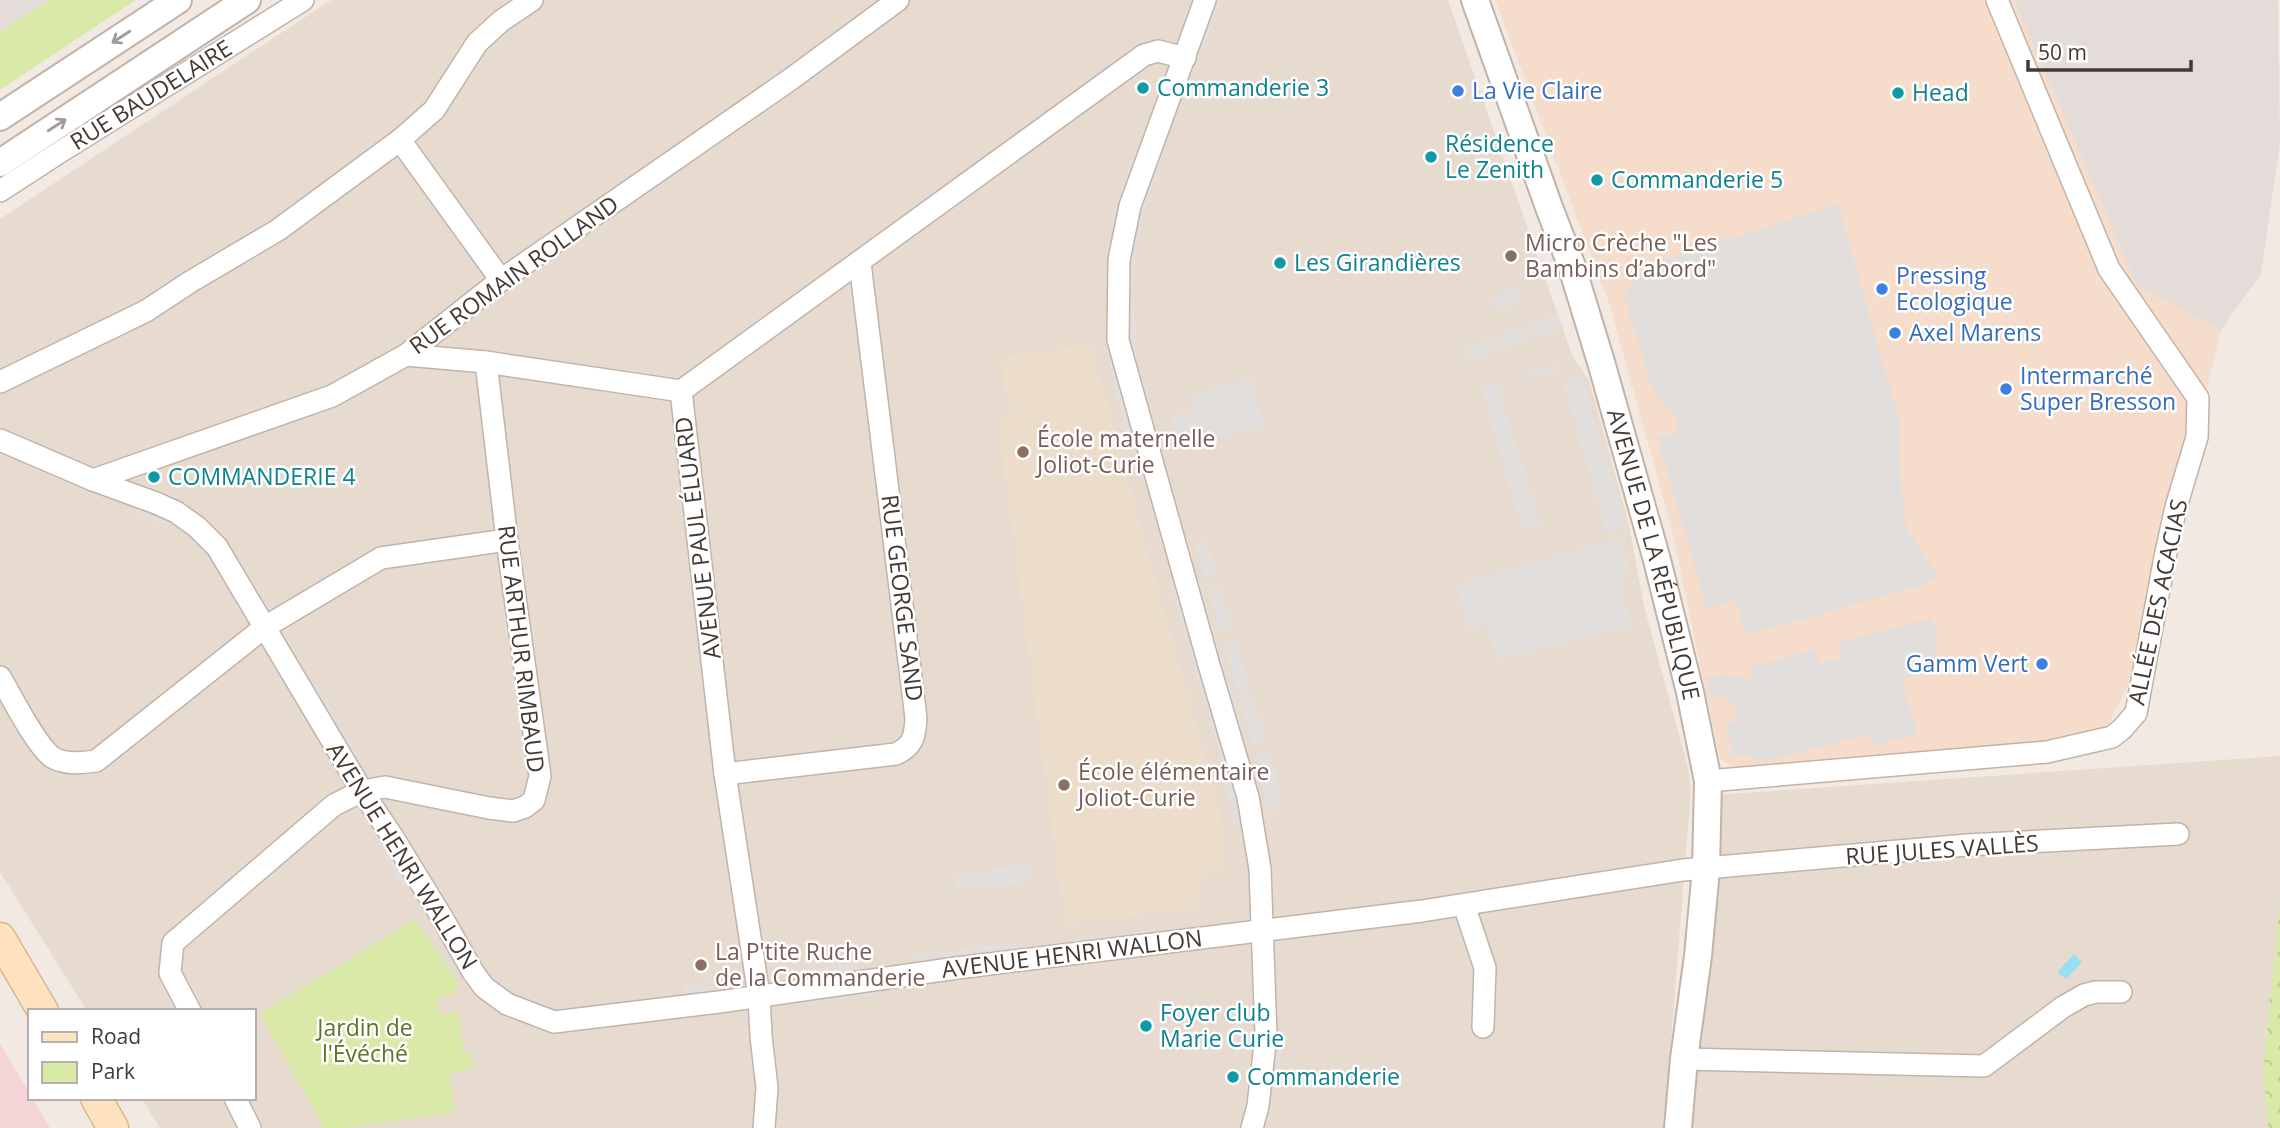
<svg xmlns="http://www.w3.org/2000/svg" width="2280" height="1128" font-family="'Open Sans',sans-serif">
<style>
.residential{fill:#e7dbd0}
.commercial{fill:#f6dccb}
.industrial{fill:#e4dcd8}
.education{fill:#ecddcb}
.medical{fill:#f4d4d6}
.green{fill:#d9eaa8}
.forest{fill:url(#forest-crowns)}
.parking{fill:#e2dedb}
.water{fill:url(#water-ripples)}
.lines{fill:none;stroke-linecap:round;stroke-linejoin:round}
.minor-casing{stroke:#c1b3a8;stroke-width:24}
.tertiary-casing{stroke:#c1b3a8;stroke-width:30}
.secondary-casing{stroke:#d9b891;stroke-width:33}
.minor{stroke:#fff;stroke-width:21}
.tertiary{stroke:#fff;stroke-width:26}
.secondary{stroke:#ffe3c0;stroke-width:30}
.oneway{stroke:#a29c99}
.culture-dot{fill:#0f9aa8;stroke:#fff;stroke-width:2.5}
.shop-dot{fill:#3f7fe0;stroke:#fff;stroke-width:2.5}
.education-dot{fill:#8d6e63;stroke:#fff;stroke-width:2.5}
.labels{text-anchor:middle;stroke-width:5;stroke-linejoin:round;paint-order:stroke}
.culture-label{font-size:23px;fill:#0d838f;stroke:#fff;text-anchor:start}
.shop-label{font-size:23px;fill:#366cbe;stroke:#fff;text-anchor:start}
.street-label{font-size:23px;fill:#443a33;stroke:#fff}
.education-label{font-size:23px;fill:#785e54;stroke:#fff;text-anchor:start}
.park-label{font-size:23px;fill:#547823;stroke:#fff}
</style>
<defs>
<pattern id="forest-crowns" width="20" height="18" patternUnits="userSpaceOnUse" patternTransform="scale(1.75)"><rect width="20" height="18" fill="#d9eaa8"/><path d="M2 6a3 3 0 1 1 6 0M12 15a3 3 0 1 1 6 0" fill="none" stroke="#bbc991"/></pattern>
<pattern id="water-ripples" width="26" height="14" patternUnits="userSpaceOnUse" patternTransform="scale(1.75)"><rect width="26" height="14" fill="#9ae0f4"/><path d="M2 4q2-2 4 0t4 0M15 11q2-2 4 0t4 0" fill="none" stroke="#86c1d2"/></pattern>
</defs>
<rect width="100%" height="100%" fill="#f2eae2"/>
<g class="residential">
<path d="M331,0H1448L1572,355L1589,380L1629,525L1644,606L1688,768L1691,790L1664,1128H160L141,1098H254V1011H87L0,872V219Z"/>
<path d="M2280,756V910L2263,1069L2268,1128H1690L1713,795Z"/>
</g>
<path class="commercial" d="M1495,0H2014L2137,286L2221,330L2140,660L2107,728L2049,743L1738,771L1720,759L1671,526L1610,306Z"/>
<g class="industrial">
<path d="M0,0H49L0,32Z"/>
<path d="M2014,0H2278L2280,143L2261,274L2221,330L2137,286Z"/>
</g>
<path class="education" d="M1091,345L1154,576L1219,806L1226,872L1206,875L1197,886L1200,908L1065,924L997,415L1015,413V402H1007L1001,358Z"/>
<path class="medical" d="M0,1044L30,1094V1098H32L50,1128H0Z"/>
<g class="green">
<path d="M49,0H136L0,90V32Z"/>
<path d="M415,919L459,983L455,990V994L437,997L440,1015L458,1011L464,1053L472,1052L473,1068L449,1073L455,1112L346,1128H324L260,1014Z"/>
</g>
<path class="forest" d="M2280,901V1128H2268L2263,1069Z"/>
<g class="parking">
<path d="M1214,0H1221L1193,76L1187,74Z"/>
<path d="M1161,142L1166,147L1141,223L1133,285L1137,353L1162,450L1157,459L1133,373L1126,320L1131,235Z"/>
<path d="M1135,148L1142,152L1117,226L1111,225Z"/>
<path d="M1838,204L1900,424L1899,463L1906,527L1937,575L1934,579L1919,586L1746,635L1735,600L1707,609L1657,436L1671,435L1679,428L1677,420L1658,398L1651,385L1624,296L1643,267Z"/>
<path d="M1108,239L1114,240L1109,297L1103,296Z"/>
<path d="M1516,288L1522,303L1497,312L1492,296Z"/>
<path d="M1558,314L1563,329L1535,339L1530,323Z"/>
<path d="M1525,325L1530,340L1502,351L1497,335Z"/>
<path d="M1492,337L1497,352L1469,362L1464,347Z"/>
<path d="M1106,345H1112L1118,382L1135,441L1129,442L1114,387Z"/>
<path d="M1558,364L1559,370L1525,380L1523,373Z"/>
<path d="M1582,376L1627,527L1607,534L1563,383Z"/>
<path d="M1251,378L1265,426L1179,451L1170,416L1194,409L1190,394Z"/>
<path d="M1498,384L1541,526L1522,532L1482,389Z"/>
<path d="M135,507L169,521L166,527L134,513Z"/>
<path d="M1186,535L1249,751L1243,753L1180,537Z"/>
<path d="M1623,537L1630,571L1620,573L1631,626L1496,661L1488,626L1466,628L1457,584Z"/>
<path d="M1207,540L1217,577L1205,579L1195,543Z"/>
<path d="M1174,576L1231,768L1240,824L1234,825L1222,762L1168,578Z"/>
<path d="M1219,586L1232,628L1220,631L1208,589Z"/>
<path d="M1932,618L1938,640L1934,641L1941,669L1901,680L1917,733L1874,746L1870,733L1774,759L1750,758L1748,754L1734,757L1725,725L1739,720L1733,702L1721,696L1711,698L1706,677L1726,674L1755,682L1752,667L1815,649L1820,664L1842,657L1840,642Z"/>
<path d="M1237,641L1251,692L1239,695L1224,644Z"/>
<path d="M317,685L359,754L354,757L311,689Z"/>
<path d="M1253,697L1267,743L1253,747L1240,700Z"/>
<path d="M1269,752L1275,769L1283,809L1268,813L1261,772L1256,754Z"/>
<path d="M390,853L408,882L402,885L385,856Z"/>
<path d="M1032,864L1034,881L957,891L955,874Z"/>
<path d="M1155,929L1156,936L1075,946L1074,940Z"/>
<path d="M1020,941L1024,946L914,960V955Z"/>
<path d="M855,963L857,973L805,980L806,970Z"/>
<path d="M715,980L717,993L686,999L684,984Z"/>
<path d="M881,988L882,994L810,1004L809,997Z"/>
<path d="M1277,1041H1283L1278,1090L1271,1089Z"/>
</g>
<path class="water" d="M2074,954L2082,962L2066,979L2057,972Z"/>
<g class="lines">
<g class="minor-casing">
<g id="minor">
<path d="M1205,0L1130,206L1119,260L1118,340L1209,665L1248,797L1260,869L1266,1035L1258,1106L1252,1128"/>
<path d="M400,140L501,280"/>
<path d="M0,191L60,152L303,0"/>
<path d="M406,355L486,362"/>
<path d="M0,382L146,311L190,282L278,230L400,140L434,110L477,43L501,21L532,0"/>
<path d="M0,440L93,480L156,503L176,512L197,527L217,547L362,791L394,839L443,919L473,972L484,987L507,1004L554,1022L719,1002L957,968L1422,911L1683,870L1967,845L2178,834"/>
<path d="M93,480L332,396L406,355L501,280L791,79L898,0"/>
<path d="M0,677C12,697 35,744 52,757C64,765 83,763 96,761L265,627L381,558L507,540"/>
<path d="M725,774L896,754C913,746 915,737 916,718L860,263"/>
<path d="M1708,781L2047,752L2112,737L2122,729L2136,713L2165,557L2176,507L2197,437L2198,398L2109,269L1997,0"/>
<path d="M1464,905L1485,968L1483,1027"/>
<path d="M190,1011L170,973L173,943L334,805L362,791L385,787L489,808L513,811L525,807L534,800L540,776L507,540L486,362L681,391"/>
<path d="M1684,1059L1984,1066L2063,1007L2084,995L2096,992H2121"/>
<path d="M235,1098L250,1128"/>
<path d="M764,1128L767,1088L761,1036L759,996L725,774L681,391L1144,55L1158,51L1185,58"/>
</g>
</g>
<g class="tertiary-casing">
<g id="tertiary">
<path id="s1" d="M1475,0L1550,210L1571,264L1601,362L1657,560L1690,692L1708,781L1706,869L1698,956L1684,1059L1678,1128"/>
<path d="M0,117L178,0"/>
<path d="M0,163L247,0"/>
</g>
</g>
<g class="secondary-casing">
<g id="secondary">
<path d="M0,938L43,1011"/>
<path d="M96,1098L113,1128"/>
</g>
</g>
<use href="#minor" class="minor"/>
<use href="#tertiary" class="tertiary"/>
<use href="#secondary" class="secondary"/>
</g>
<defs><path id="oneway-shaft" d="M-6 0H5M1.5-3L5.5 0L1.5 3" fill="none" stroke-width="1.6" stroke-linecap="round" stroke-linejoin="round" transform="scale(1.75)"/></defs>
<g class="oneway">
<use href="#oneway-shaft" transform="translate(121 37) rotate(147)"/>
<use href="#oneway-shaft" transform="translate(57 125) rotate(-33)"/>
</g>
<g class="culture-dot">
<circle cx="1143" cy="88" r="7"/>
<circle cx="1898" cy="93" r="7"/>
<circle cx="1431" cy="157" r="7"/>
<circle cx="1597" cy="180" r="7"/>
<circle cx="1280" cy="263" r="7"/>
<circle cx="154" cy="477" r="7"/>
<circle cx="1146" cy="1026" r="7"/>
<circle cx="1233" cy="1077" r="7"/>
</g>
<g class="shop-dot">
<circle cx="1458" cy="91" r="7"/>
<circle cx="1882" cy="289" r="7"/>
<circle cx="1895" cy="333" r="7"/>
<circle cx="2006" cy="389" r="7"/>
<circle cx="2042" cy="664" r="7"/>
</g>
<g class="education-dot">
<circle cx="1511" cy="256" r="7"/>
<circle cx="1023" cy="452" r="7"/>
<circle cx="1064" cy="785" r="7"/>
<circle cx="701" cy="965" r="7"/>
</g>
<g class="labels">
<g class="culture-label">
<text x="1157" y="96">Commanderie 3</text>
<text x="1912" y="101">Head</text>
<text x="1445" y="152">Résidence<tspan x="1445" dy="26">Le Zenith</tspan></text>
<text x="1611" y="188">Commanderie 5</text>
<text x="1294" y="271">Les Girandières</text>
<text x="168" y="485">COMMANDERIE 4</text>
<text x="1160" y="1021">Foyer club<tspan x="1160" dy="26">Marie Curie</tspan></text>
<text x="1247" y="1085">Commanderie</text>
</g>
<g class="shop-label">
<text x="1472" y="99">La Vie Claire</text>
<text x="1896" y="284">Pressing<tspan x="1896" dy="26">Ecologique</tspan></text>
<text x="1909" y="341">Axel Marens</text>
<text x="2020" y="384">Intermarché<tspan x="2020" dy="26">Super Bresson</tspan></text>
<text x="2028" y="672" text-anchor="end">Gamm Vert</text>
</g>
<g class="street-label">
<text transform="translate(151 95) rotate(-32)" y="8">RUE BAUDELAIRE</text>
<text transform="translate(514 275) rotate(-36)" y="8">RUE ROMAIN ROLLAND</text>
<text transform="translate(698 538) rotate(-97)" y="8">AVENUE PAUL ÉLUARD</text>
<text dy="8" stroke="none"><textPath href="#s1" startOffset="583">AVENUE DE LA RÉPUBLIQUE</textPath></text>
<text transform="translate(902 598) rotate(83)" y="8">RUE GEORGE SAND</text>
<text transform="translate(2158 602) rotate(-78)" y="8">ALLÉE DES ACACIAS</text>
<text transform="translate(521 649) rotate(83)" y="8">RUE ARTHUR RIMBAUD</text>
<text transform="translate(1942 850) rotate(-4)" y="8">RUE JULES VALLÈS</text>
<text transform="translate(402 856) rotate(58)" y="8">AVENUE HENRI WALLON</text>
<text transform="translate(1072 954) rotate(-7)" y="8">AVENUE HENRI WALLON</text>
</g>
<g class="education-label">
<text x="1525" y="251">Micro Crèche "Les<tspan x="1525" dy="26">Bambins d’abord"</tspan></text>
<text x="1037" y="447">École maternelle<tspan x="1037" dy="26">Joliot-Curie</tspan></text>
<text x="1078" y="780">École élémentaire<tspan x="1078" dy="26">Joliot-Curie</tspan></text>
<text x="715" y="960">La P'tite Ruche<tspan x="715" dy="26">de la Commanderie</tspan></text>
</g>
<g class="park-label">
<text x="365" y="1036">Jardin de<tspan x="365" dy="26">l'Évéché</tspan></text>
</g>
</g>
<rect x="28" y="1009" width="228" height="91" fill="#ffffff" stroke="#b4b0ad" stroke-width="2"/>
<rect x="42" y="1032" width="35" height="10" fill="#ffe3c0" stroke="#b4b0ad" stroke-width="2"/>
<text x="91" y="1044" font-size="21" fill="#443a33">Road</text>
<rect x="42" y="1062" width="35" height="21" fill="#d9eaa8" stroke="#b4b0ad" stroke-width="2"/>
<text x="91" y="1079" font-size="21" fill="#443a33">Park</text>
<path d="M2028 60v10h163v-10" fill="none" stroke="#443a33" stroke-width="3.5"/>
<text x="2038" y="60" font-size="21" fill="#443a33" stroke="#ffffff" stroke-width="5" paint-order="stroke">50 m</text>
</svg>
